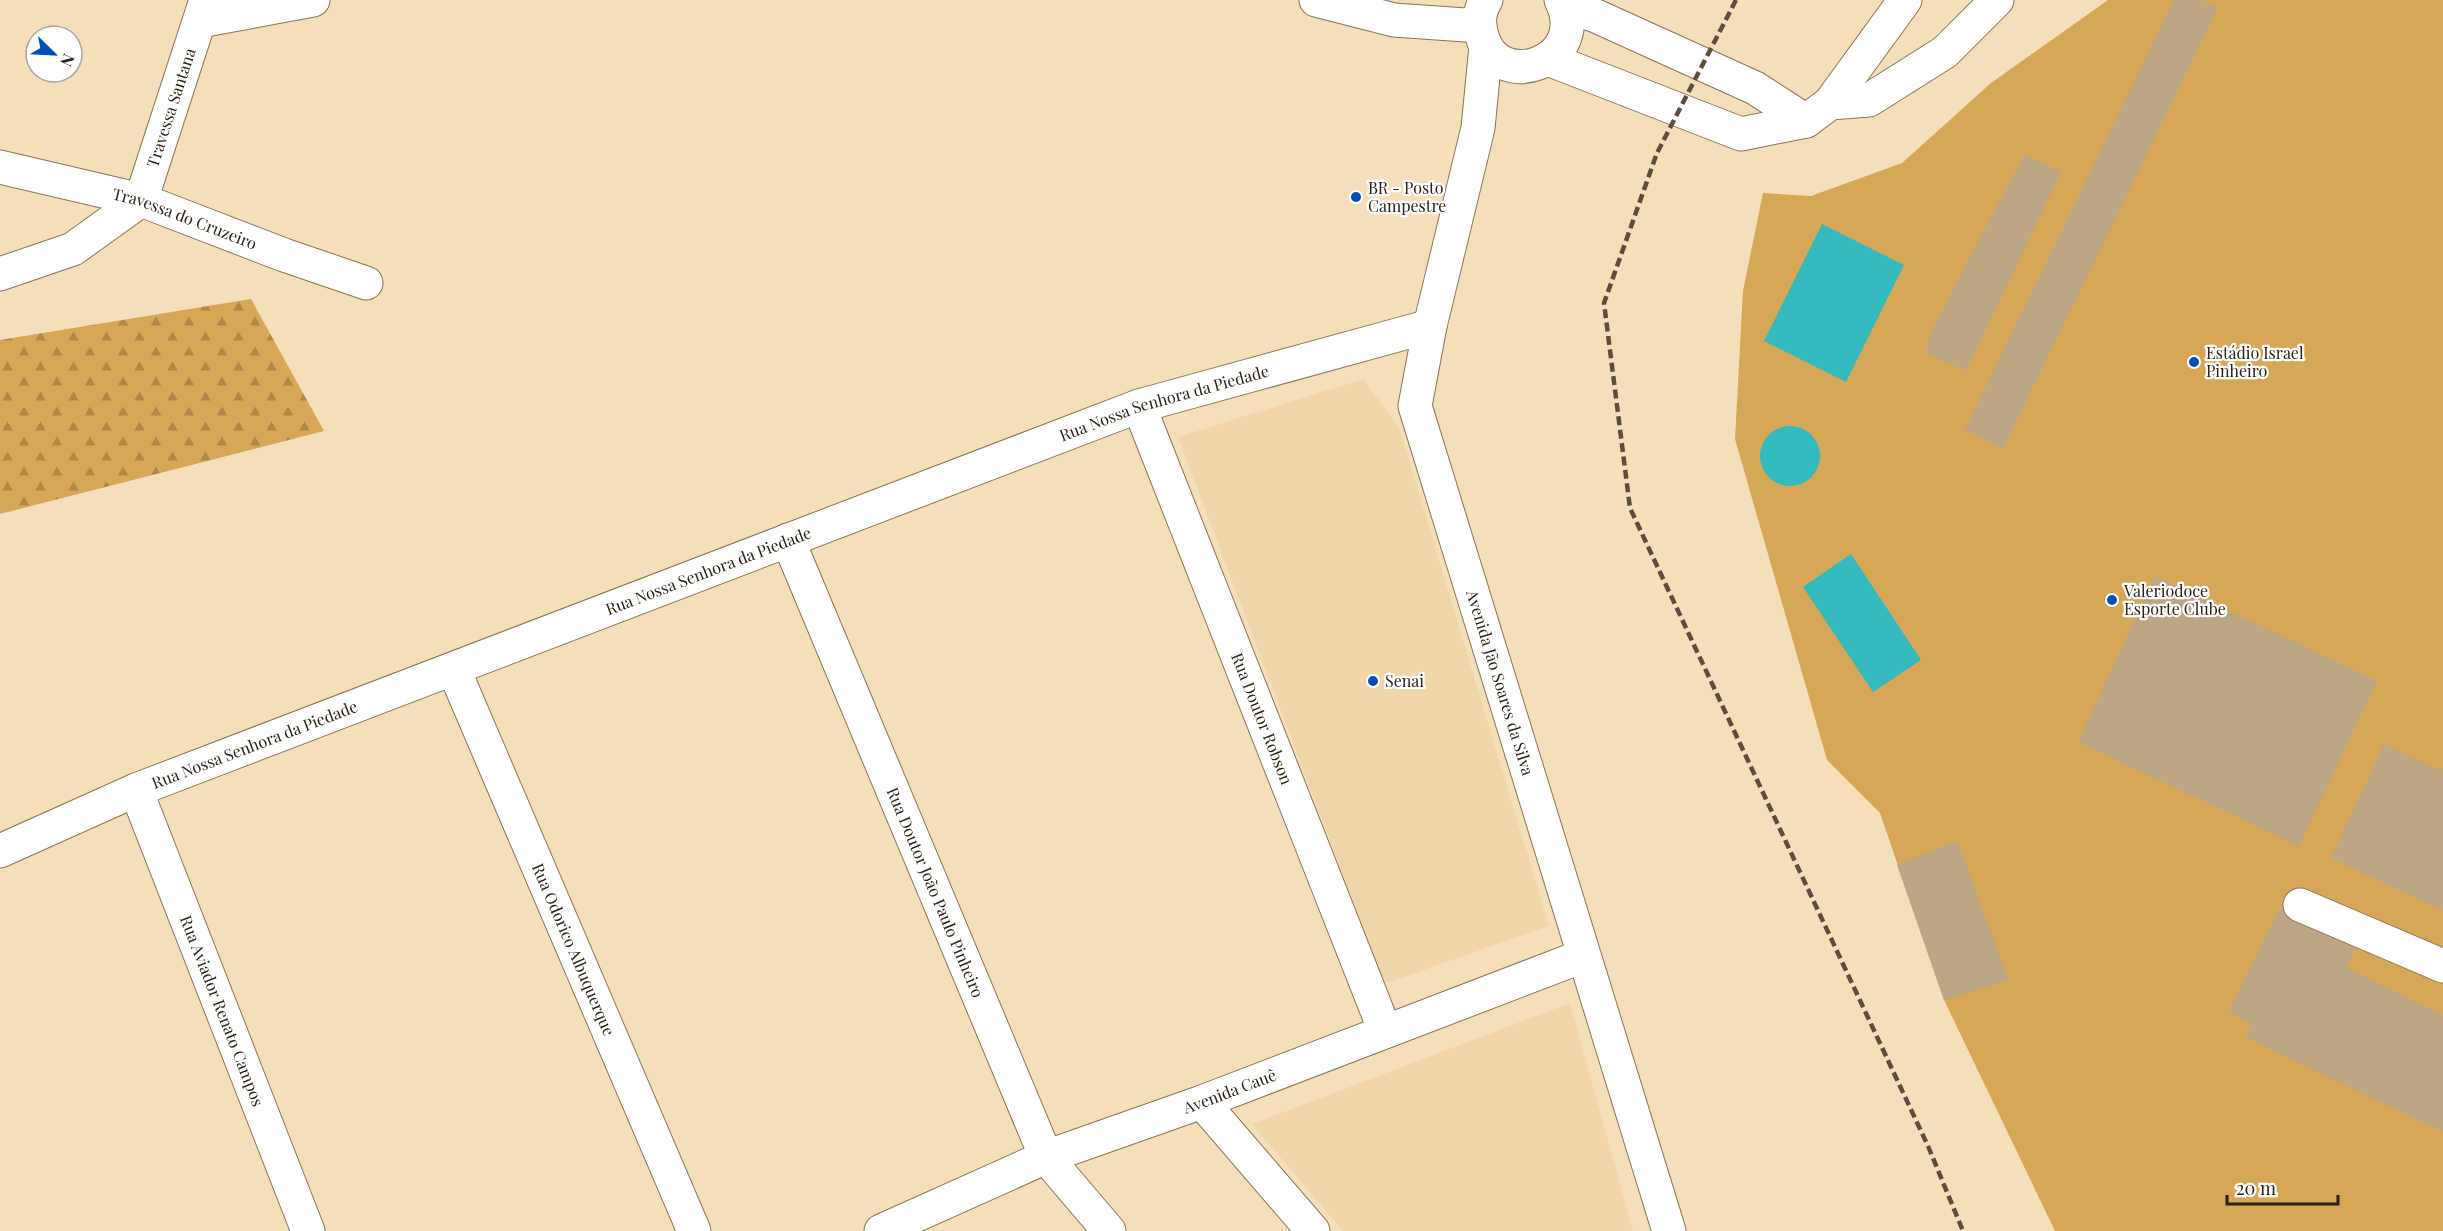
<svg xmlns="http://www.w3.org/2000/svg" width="2443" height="1231" font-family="'Playfair Display',serif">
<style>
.built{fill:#f0d5aa}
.forest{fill:url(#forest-firs)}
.park{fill:#d6a756}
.water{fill:#33b9be}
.building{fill:#bca684}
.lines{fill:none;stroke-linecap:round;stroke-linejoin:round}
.minor-casing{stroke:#897554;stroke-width:35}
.major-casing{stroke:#897554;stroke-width:35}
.minor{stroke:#fff;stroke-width:33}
.major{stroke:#fff;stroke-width:33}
.rail{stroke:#5b4e3c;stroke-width:4.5;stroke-dasharray:9 4.5;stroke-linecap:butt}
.poi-dot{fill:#004eb7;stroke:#fff;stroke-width:2}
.labels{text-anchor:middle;stroke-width:4.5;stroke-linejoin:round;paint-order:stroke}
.street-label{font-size:16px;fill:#2a2114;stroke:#fff}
.poi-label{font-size:16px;fill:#2a2114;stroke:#fff;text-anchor:start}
</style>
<defs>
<pattern id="forest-firs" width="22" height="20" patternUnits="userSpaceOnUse" patternTransform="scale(1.5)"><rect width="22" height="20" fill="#d6a756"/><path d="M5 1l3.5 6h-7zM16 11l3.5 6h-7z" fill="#ae8846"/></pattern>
</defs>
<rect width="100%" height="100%" fill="#f5dfbb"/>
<g class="built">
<path d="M1363,379L1399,427L1549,926L1384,984L1178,437Z"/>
<path d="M1570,1003L1633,1231H1343L1252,1124Z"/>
</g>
<path class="forest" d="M251,299L324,431L0,514V340Z"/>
<path class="park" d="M2108,0H2443V1231H2055L1944,1000L1880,813L1827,760L1735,439L1743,291L1763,193L1811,196L1902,163L1991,83Z"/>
<g class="water">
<path d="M1822,224L1904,265L1846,382L1764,341Z"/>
<circle cx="1790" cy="456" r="30"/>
<path d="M1851,554L1921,660L1873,692L1803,587Z"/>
</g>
<g class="building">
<path d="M2174,0H2201L2218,8L2003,449L1965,430Z"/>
<path d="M2024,155L2061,172L1966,371L1926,353L1931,332Z"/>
<path d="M2155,576L2377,681L2299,846L2078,742Z"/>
<path d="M2384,744L2441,771L2443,766V911L2331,858Z"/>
<path d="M1957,841L2009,980L1944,1000L1897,865Z"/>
<path d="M2279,908L2357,945L2346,968L2443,1015V1132L2245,1037L2252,1024L2229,1012Z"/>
</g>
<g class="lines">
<g class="minor-casing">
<g id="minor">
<path d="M1316,0L1394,20L1480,26"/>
<path d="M200,21L313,0"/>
<path d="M1830,103L1869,100L1945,52L1997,0"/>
<path id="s1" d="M0,167L141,200L284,255L366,283"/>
<path id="s2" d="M0,274L73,249L141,200L206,0"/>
<path id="s3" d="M1139,406L1385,1031"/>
<path id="s4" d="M788,540L1046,1157L1109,1231"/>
<path id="s5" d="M454,670L694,1231"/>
<path id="s6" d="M136,790L308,1231"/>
<path id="s7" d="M0,851L136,790L1139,406L1430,326"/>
<path d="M2300,905L2443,966"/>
<path d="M1202,1102L1313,1231"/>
</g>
</g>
<g class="major-casing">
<g id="major">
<path d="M1486,0C1479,11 1478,24 1482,36C1497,94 1592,62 1561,0"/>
<path d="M1564,5L1596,16L1755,88L1806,121"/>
<path id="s8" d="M1486,46L1478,128L1430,326L1415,406L1669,1231"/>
<path d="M1548,59L1741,134L1806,121L1830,103L1905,0"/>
<path id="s9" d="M881,1231L1046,1157L1202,1102L1583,956"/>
</g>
</g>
<use href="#minor" class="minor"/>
<use href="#major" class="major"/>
<path class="rail" d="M1736,0L1657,153L1604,303L1630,508L1928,1146L1963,1231"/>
</g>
<g class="poi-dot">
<circle cx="1356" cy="197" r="6"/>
<circle cx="2194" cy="362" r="6"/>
<circle cx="2112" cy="600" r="6"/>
<circle cx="1373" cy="681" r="6"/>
</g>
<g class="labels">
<g class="street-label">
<text dy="6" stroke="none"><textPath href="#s2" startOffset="258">Travessa Santana</textPath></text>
<text dy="6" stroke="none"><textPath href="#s1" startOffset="192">Travessa do Cruzeiro</textPath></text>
<text dy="6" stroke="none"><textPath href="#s7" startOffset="1248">Rua Nossa Senhora da Piedade</textPath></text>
<text dy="6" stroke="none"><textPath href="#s7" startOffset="762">Rua Nossa Senhora da Piedade</textPath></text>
<text dy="6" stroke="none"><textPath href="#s8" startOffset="657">Avenida Jão Soares da Silva</textPath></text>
<text dy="6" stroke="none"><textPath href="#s3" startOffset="336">Rua Doutor Robson</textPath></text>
<text dy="6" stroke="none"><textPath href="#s7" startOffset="276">Rua Nossa Senhora da Piedade</textPath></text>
<text dy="6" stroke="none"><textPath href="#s4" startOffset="382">Rua Doutor João Paulo Pinheiro</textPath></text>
<text dy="6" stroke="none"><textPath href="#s5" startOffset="304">Rua Odorico Albuquerque</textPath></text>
<text dy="6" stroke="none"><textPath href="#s6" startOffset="237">Rua Aviador Renato Campos</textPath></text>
<text dy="6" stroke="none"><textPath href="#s9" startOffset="376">Avenida Cauê</textPath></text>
</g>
<g class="poi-label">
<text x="1368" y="194">BR - Posto<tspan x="1368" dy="18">Campestre</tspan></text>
<text x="2206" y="359">Estádio Israel<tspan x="2206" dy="18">Pinheiro</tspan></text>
<text x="2124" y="597">Valeriodoce<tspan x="2124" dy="18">Esporte Clube</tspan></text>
<text x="1385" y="687">Senai</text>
</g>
</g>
<g transform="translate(54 54) rotate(114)"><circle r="28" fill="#ffffff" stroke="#aaa6a1" stroke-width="1.5"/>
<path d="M0-4.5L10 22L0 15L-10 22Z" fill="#004eb7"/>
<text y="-9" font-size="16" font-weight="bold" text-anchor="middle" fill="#2a2114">N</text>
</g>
<path d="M2227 1195v9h111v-9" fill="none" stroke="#2a2114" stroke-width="3"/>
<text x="2236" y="1195" font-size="18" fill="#2a2114" stroke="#ffffff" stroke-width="4.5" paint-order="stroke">20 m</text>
</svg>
